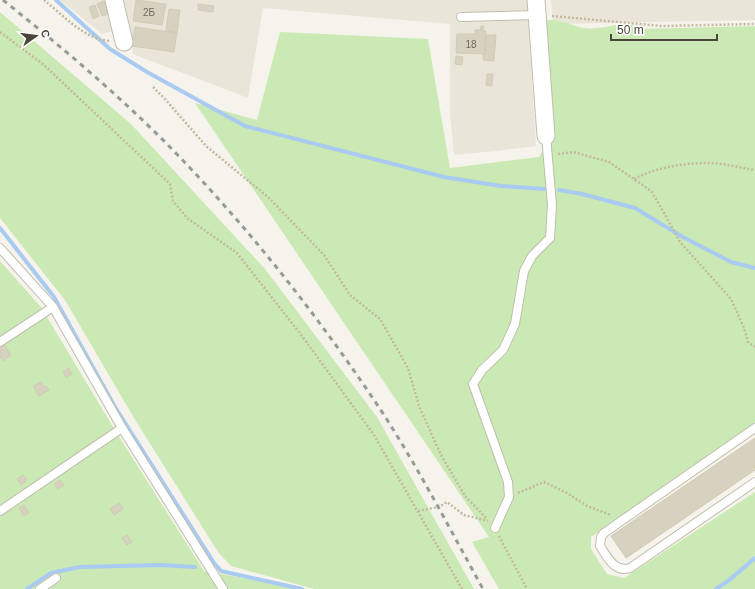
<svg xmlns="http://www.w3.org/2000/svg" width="755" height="589" font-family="Arial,sans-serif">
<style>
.residential{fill:#e9e6d9}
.green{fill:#cbe9b4}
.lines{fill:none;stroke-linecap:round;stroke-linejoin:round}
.stream{stroke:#a9caf1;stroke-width:4}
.building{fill:#d7d1c0;stroke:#d2cab3}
.service-casing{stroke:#c1bdad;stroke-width:10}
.minor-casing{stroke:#c1bdad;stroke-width:19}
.path{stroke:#c3ba9e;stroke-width:2.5;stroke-dasharray:2 2;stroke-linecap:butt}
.service{stroke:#fff;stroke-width:8}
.minor{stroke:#fff;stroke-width:17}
.rail{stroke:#999;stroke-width:3;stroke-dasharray:5 5;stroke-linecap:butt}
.labels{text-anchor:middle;stroke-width:3;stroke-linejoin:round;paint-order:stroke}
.number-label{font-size:10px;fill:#6d685a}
</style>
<rect width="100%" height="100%" fill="#f5f3eb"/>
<g class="residential">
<path d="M60,0H107L115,31L102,34Z"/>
<path d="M121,0H527L536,146L496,151L454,155L450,114V24L263,8L248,98L133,54Z"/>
<path d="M551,0H755V20L553,24Z"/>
</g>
<g class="green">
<path d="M0,12L131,124L265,269L377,417L474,589H314L231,566L218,552L134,418L65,300L0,218Z"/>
<path d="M550,20C564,20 572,26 584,28C604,31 624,18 642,29L755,26V423L591,537V549L607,574L624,578L755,492V589H499L472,542L489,537L195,103L257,120L280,32L428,39L450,168L539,157L551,136L546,21Z"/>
<path d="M0,261L41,307L113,427L204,571L307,589H0Z"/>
</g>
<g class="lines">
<g class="stream">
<path d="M56,0L110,49L147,72L245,126L444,177L501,186L545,189"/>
<path d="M559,190L582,194L635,208L681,236L731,262L755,268"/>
<path d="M0,228L54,297L115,407L214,563L221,571L302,589"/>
<path d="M27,589L51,573L80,567L160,565L195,567"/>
<path d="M716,589L728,581L755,558"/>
</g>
</g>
<g class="building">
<path d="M136,0L166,4L162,25L133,21Z"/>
<path d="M104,1L109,14L102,16L97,4Z"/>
<path d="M198,4L214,6L213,12L198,10Z"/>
<path d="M95,5L99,16L93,19L89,7Z"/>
<path d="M169,9L180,10L177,33L166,31Z"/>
<path d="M481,26H484L483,31H486L485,54L456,53L457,34H475V30H480Z"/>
<path d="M135,27L177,33L174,52L132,46Z"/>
<path d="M486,35H496L494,61L483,60V54H485Z"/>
<path d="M456,56L463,57L462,65L455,64Z"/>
<path d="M487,74H493L492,86L486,85Z"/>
<path d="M4,345L11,355L3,361L0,356V347Z"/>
<path d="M69,368L72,374L66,377L63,372Z"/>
<path d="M41,382L44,387L46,386L49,390L39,396L33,386Z"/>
<path d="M755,438V470L626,558L611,536Z"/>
<path d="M23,475L27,480L21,485L17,479Z"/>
<path d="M60,480L64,485L58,489L54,484Z"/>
<path d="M119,503L123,509L114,515L110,509Z"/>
<path d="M24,505L29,513L24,516L19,508Z"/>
<path d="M127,535L132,542L127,545L122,538Z"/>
</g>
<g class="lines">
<g class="service-casing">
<g id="service">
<path d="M461,17L537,15"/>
<path d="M0,248L53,307L122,428L223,589"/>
<path d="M0,342L53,307"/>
<path d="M755,428L604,533L601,537L600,546C607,556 614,573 630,568L755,482"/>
<path d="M0,511L122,428"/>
<path d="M495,528L509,497L508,482L473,384L482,370L503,350L515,324L524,271L532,256L550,238L552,205L546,136"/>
<path d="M40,589L56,578"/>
</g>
</g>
<g class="minor-casing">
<g id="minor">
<path d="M114,0L124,42"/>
<path d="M536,0L546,136"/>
</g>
</g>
<g class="path">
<path d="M44,0C63,15 84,39 109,41"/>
<path d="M552,16L662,26L755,24"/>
<path d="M0,32L44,65L170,184L173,201L187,218L237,253L302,336L374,435L462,589"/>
<path d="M153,87L165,99L206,146L268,197L324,255L350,295L380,319L408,368L419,406L441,455L465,496L487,519"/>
<path d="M558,154L573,152L609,162L634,179L651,191L663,211L680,242L731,299L744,328L748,342L755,347"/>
<path d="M634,179C657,167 684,163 709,163C724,163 740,168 755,170"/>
<path d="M518,493L544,482L567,493L587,506L611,515"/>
<path d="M418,511L439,507L447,502L464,515L488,521"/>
<path d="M499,536L527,589"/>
</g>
<use href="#service" class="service"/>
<use href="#minor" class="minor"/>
<path class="rail" d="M3,0C59,45 114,91 165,142C247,225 320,318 384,415C420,471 451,531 483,589"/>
</g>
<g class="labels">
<g class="number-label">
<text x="149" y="16">2Б</text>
<text x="471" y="48">18</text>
</g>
</g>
<g transform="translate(36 36) rotate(76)" stroke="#ffffff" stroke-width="3" paint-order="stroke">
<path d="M0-3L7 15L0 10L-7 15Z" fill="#4a4538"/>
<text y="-6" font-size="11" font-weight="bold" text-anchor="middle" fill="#4a4538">С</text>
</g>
<path d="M611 34v6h106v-6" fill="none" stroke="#4a4538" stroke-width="2"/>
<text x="617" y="34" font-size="12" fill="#4a4538" stroke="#ffffff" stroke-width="3" paint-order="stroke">50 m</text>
</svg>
